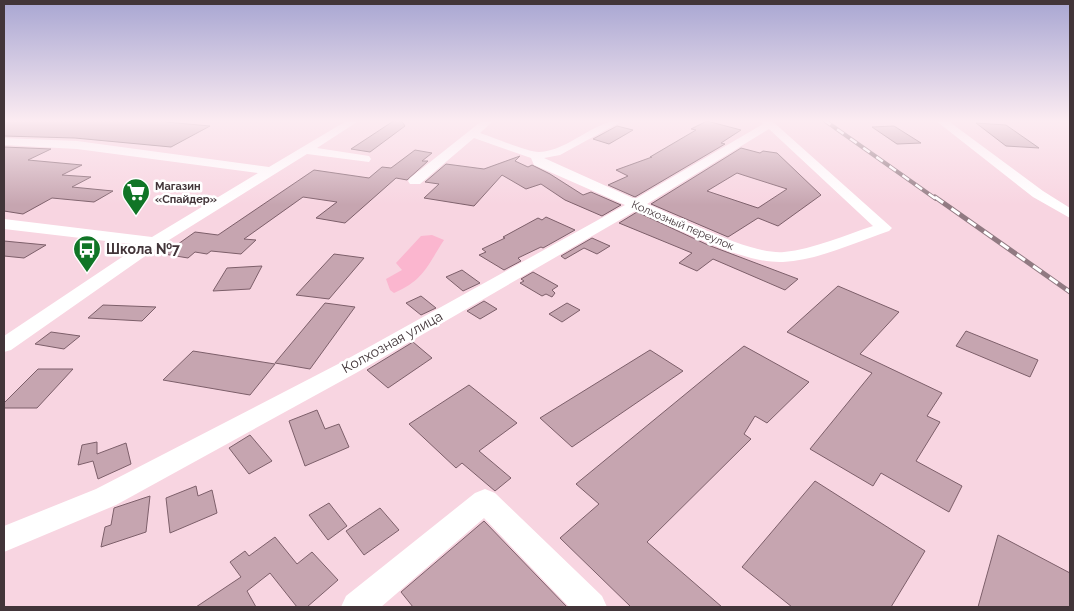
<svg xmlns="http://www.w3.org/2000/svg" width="1074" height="611" font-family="Raleway,sans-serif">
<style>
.green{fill:#fbb6cf}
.building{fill:#c6a5b0;stroke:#7d5f6a;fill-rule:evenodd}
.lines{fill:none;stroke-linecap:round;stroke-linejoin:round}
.minor{fill:#fff;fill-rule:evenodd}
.rail-far1-casing{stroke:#917a82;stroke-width:4}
.rail-casing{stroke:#917a82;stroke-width:5}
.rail-far1{stroke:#fff;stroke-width:2.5;stroke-dasharray:8;stroke-linecap:butt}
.rail{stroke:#fff;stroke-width:3;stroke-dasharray:10;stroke-linecap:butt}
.labels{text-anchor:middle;stroke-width:5;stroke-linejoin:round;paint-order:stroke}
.far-poi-label{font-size:11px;font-weight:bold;fill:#423539;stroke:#fff;text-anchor:start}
.far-street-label{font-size:11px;fill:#423539;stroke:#fff}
.poi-label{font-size:14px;font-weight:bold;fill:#423539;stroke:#fff;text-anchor:start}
.street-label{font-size:14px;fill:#423539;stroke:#fff}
</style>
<rect width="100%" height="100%" fill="#f8d5e1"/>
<path class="green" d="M432,235L444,240C427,266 424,280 394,293L390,290L386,279L402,270L396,263L421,236Z"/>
<g class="building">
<path d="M4,120H166V122L210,126L171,147L75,138L4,136Z"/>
<path d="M395,120H401L405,126L370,152L351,149Z"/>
<path d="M707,121L741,130L721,143L725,144L635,197L608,185L628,176L616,170L652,157H650L696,130L691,129Z"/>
<path d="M976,123L1006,125L1039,148L1006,146Z"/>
<path d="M617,126L633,130L609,144L593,139Z"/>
<path d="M894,126L921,143L897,144L872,127Z"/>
<path d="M4,147L51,149L28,160L82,165L62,175L91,177L72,187L113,191L94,202L52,198L23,214L4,211Z"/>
<path d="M741,148L760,153L763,151L777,153L821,195L778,226L758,218L728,237L651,204ZM737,173L743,175L787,189L758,208L707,191Z"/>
<path d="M415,150L432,153L422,161H428L407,180L396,178L345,223L316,218L337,202L303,197L244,239L256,240L241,254L211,251L207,254L195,252L188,258L164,254L195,232L218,235L314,170L369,178L382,167L391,168Z"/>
<path d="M520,156L515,161L528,167L532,165L550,174L583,195L591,192L621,205L602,216L565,200L541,184L526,189L502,175L474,206L424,198L439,184L425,182L446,164L484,169Z"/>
<path d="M637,212L708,245L798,279L785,290L713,259L697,271L679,263L692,253L619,223Z"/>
<path d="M546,217L575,230L543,248L541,247L518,258L521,261L504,270L479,255L486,252L482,249L505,238L503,237L538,218L542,220Z"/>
<path d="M592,238L610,246L597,254L584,248L565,259L561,256Z"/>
<path d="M4,241L46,245L24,258L4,256Z"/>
<path d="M334,254L364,258L329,299L296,295Z"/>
<path d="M262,266L250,289L213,291L227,268Z"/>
<path d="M462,270L480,283L463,291L446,277Z"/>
<path d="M533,272L558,286L552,290L555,293L552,297L546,294L542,296L520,283L524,281L521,279Z"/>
<path d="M838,286L899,312L860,354L942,393L927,416L940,422L916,461L962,486L949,512L881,473L873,486L810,449L872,373L787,332Z"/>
<path d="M421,296L436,308L421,315L406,303Z"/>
<path d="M484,301L497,309L480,319L467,311Z"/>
<path d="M325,303L355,307L310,369L275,363Z"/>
<path d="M567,303L580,310L562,322L549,314Z"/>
<path d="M103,305L156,307L142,321L88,318Z"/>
<path d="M966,331L1038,360L1030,377L956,346Z"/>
<path d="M51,332L80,336L64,349L35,344Z"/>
<path d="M413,342L432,358L388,388L367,370Z"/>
<path d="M744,346L809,382L767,423L755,416L744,434L751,439L647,542L722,607H631L560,538L599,504L576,484Z"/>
<path d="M650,350L683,371L572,447L540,418Z"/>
<path d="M193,351L275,364L250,395L163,380Z"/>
<path d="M38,369H73L37,408H4V403Z"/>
<path d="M469,385L517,423L479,451L511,478L495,491L462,463L456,468L409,424Z"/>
<path d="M317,410L325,429L339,424L349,447L305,466L289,421Z"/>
<path d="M250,435L272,461L249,474L229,448Z"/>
<path d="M97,442V454L126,443L131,464L98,479L93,461L78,465L82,445Z"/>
<path d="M815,481L925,551L891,607H792L742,567Z"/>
<path d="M196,486L198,496L212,490L217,513L170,533L166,498Z"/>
<path d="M150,496L146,532L101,547L105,527L111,525L114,508Z"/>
<path d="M329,503L347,526L328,540L309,515Z"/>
<path d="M380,508L399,530L364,555L346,531Z"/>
<path d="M484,521L567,607H413L401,592Z"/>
<path d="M998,535L1070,573V607H978Z"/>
<path d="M275,537L297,564L312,552L338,580L307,607H297L270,573L247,591L256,607H196L241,577L230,562L245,551L249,556Z"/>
</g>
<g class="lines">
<g class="minor">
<path d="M348,120H360L317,148L369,156L371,159L369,162L307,154L161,245L11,350L4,352V336L140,245L4,229V219L152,237L258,173L77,149L4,145V138L77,141L269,167Z"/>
<path d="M483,120H494L480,133C493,137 527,152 539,152C569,151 593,120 624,120L560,155L544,158L635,199L763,124L760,120H771L892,228L889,231C856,242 819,260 783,262C741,264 676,227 637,210L356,373L116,505L4,552V526L96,489L340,363L625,205L534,165L531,158L474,138L420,184H410L408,181L410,178ZM769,129L873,226C845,235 814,249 784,252C749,255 682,218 647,204Z"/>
<path d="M935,120H947L1043,191L1070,208V218L1033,197Z"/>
<path d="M485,489L495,493L602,596L607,607H569L484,518L381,607H341L346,596L475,493Z"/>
</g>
<g class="rail-far1-casing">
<path id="rail-far1" d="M824,120L936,199"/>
</g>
<g class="rail-casing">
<path id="rail" d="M935,197L1070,292"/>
</g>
<use href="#rail-far1" class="rail-far1"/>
<use href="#rail" class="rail"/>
</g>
<linearGradient id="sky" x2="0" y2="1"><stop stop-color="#a8a6d2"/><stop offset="0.59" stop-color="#fcecf2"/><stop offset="1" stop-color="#fcecf2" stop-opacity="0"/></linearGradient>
<rect width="1074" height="205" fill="url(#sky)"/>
<defs>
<g id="supermarket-pin" transform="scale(1.4375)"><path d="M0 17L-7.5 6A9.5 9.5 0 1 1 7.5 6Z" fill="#107526" stroke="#fff"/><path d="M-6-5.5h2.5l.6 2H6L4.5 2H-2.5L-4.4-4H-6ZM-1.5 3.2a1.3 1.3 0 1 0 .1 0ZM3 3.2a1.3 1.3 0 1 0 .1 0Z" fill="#fff"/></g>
<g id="bus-pin" transform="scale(1.4375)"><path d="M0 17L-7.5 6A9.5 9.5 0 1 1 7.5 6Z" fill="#107526" stroke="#fff"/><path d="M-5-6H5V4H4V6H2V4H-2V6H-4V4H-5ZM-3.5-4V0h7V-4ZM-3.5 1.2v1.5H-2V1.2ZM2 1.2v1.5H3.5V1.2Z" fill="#fff"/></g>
</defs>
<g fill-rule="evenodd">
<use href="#supermarket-pin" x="136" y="192"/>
<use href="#bus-pin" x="87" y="249"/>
</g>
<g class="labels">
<g class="far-poi-label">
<text x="155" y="190">Магазин<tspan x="155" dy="13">«Спайдер»</tspan></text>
</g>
<g class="far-street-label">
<text transform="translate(683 225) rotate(23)" y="4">Колхозный переулок</text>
</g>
<g class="poi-label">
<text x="106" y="254">Школа №7</text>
</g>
<g class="street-label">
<text transform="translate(392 342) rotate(-29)" y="5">Колхозная улица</text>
</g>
</g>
<rect width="1074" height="611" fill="none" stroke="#423539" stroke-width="10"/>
</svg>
